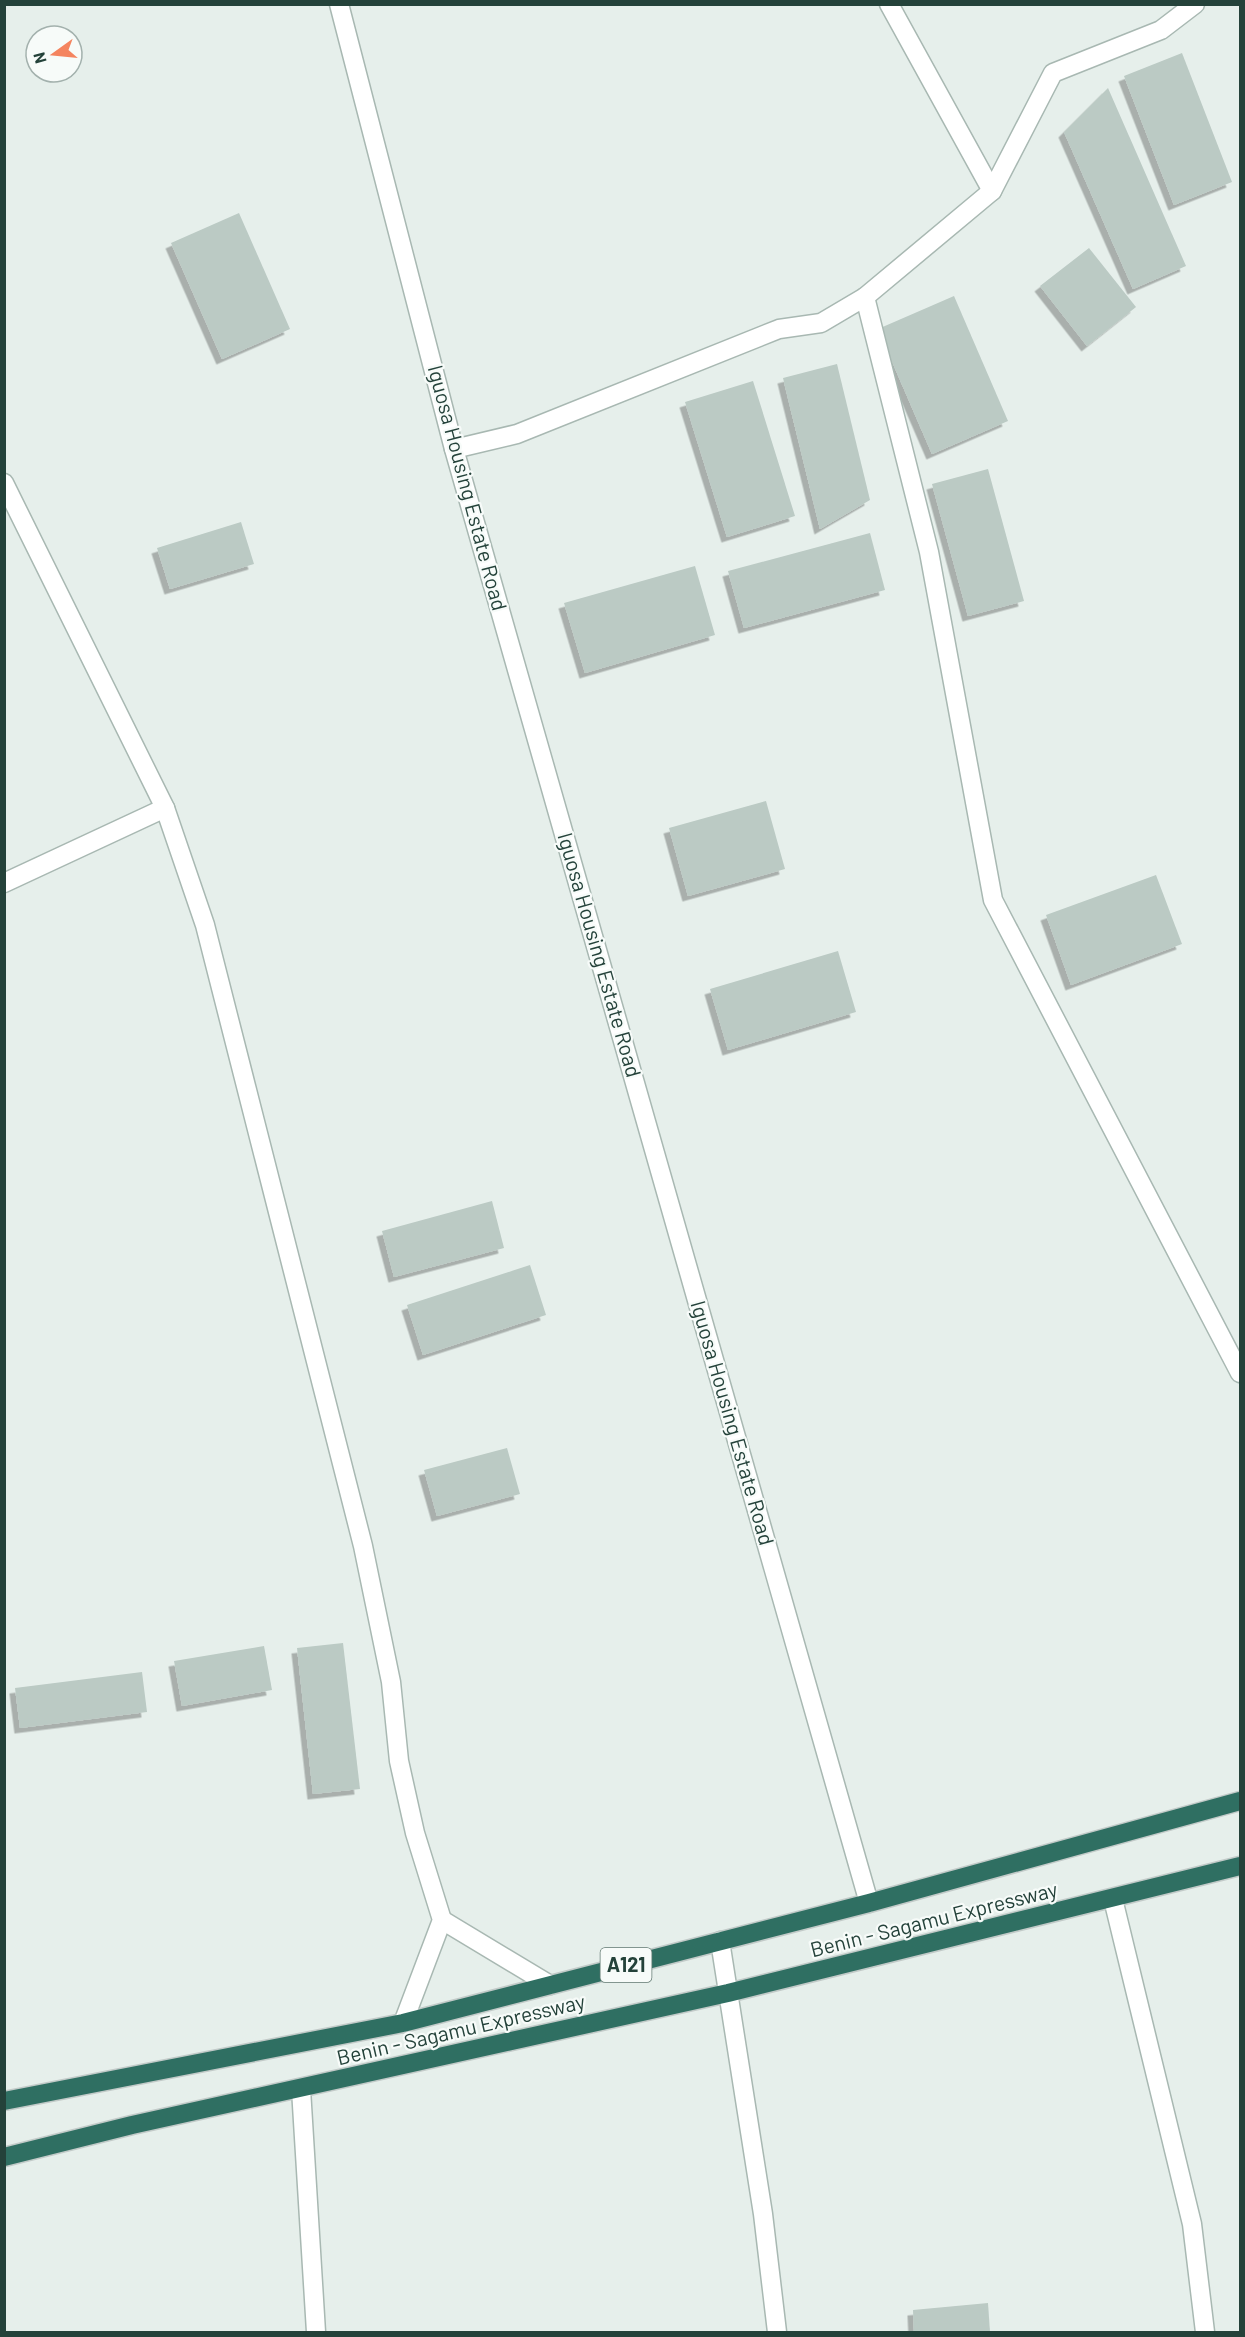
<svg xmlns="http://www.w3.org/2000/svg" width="1245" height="2337" font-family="Barlow,sans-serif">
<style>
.building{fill:#bbcac4;filter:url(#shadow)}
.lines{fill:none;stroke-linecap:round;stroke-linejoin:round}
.minor-casing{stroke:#a8b8b2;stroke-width:21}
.highway-casing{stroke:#c2cac8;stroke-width:21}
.minor{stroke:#fff;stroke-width:18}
.highway{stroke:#2f6f62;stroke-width:18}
.labels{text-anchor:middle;stroke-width:4.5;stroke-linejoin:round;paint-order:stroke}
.shield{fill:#f7fbf9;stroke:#637a73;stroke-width:1.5}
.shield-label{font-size:20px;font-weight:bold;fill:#24423a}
.street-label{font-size:21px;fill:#24423a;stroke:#f7fbf9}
</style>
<defs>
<filter id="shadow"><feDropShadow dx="-5.5" dy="5.5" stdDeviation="0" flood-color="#0004"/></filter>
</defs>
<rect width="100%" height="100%" fill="#e6efeb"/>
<g class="building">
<path d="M1182,53L1232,182L1174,205L1124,76Z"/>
<path d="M1108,88L1186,266L1133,289L1064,132Z"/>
<path d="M239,213L290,329L222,359L171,243Z"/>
<path d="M1089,248L1136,307L1087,346L1040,286Z"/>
<path d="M954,296L1008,421L932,454L878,329Z"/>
<path d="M837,364L870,500L820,529L783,378Z"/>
<path d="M753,381L795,516L727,537L685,402Z"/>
<path d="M988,469L1024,601L968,616L932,484Z"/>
<path d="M241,522L254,564L170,589L157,548Z"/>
<path d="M870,533L885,590L744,628L728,571Z"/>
<path d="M695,566L715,635L585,673L564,603Z"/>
<path d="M766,801L785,869L688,896L669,828Z"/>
<path d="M1156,875L1182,944L1071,985L1046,915Z"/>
<path d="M838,951L856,1012L728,1050L710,989Z"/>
<path d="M492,1201L504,1248L394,1277L382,1231Z"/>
<path d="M530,1265L546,1315L423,1355L407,1305Z"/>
<path d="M507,1448L520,1494L437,1516L424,1470Z"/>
<path d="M343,1643L360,1789L313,1794L297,1648Z"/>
<path d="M264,1646L272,1690L182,1706L174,1661Z"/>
<path d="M142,1672L147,1712L20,1728L15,1688Z"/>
<path d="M988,2303L990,2332H914L913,2310Z"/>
</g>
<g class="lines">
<g class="minor-casing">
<g id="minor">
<path d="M339,4L454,449L869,1903"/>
<path d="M889,4L992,191"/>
<path d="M865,297L929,552L993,900L1240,1373"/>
<path d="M454,449L517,434L779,329L821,323L865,297L992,191L1053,73L1161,30L1195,4"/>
<path d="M4,483L165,808L205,925L363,1546L391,1682L399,1761L415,1833L442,1920L403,2023"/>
<path d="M4,883L165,808"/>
<path d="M1113,1899L1192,2224L1205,2332"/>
<path d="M442,1920L550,1985"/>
<path d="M720,1941L763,2214L777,2332"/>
<path d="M301,2089L316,2332"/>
</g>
</g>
<g class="highway-casing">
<g id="highway">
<path d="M4,2101L403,2023L869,1903L1240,1801"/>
<path d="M4,2157L132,2125L728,1993L1240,1866"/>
</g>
</g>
<use href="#minor" class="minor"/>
<use href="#highway" class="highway"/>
</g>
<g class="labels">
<rect class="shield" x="600.5" y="1948" width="51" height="34" rx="4.5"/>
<g class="shield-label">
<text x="626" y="1972">A121</text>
</g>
<g class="street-label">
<text transform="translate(467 488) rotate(75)" y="7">Iguosa Housing Estate Road</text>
<text transform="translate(599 955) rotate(74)" y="7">Iguosa Housing Estate Road</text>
<text transform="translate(732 1423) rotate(74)" y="7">Iguosa Housing Estate Road</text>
<text transform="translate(934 1920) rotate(-14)" y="7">Benin - Sagamu Expressway</text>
<text transform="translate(461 2030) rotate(-13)" y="7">Benin - Sagamu Expressway</text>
</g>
</g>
<rect width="1245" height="2337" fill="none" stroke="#24423a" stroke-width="12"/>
<g transform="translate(54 54) rotate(255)"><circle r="28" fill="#f7fbf9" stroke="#a3b1ad" stroke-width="1.5"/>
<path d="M0-4.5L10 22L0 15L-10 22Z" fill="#f4845f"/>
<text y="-9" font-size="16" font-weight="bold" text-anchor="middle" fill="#24423a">N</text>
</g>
</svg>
